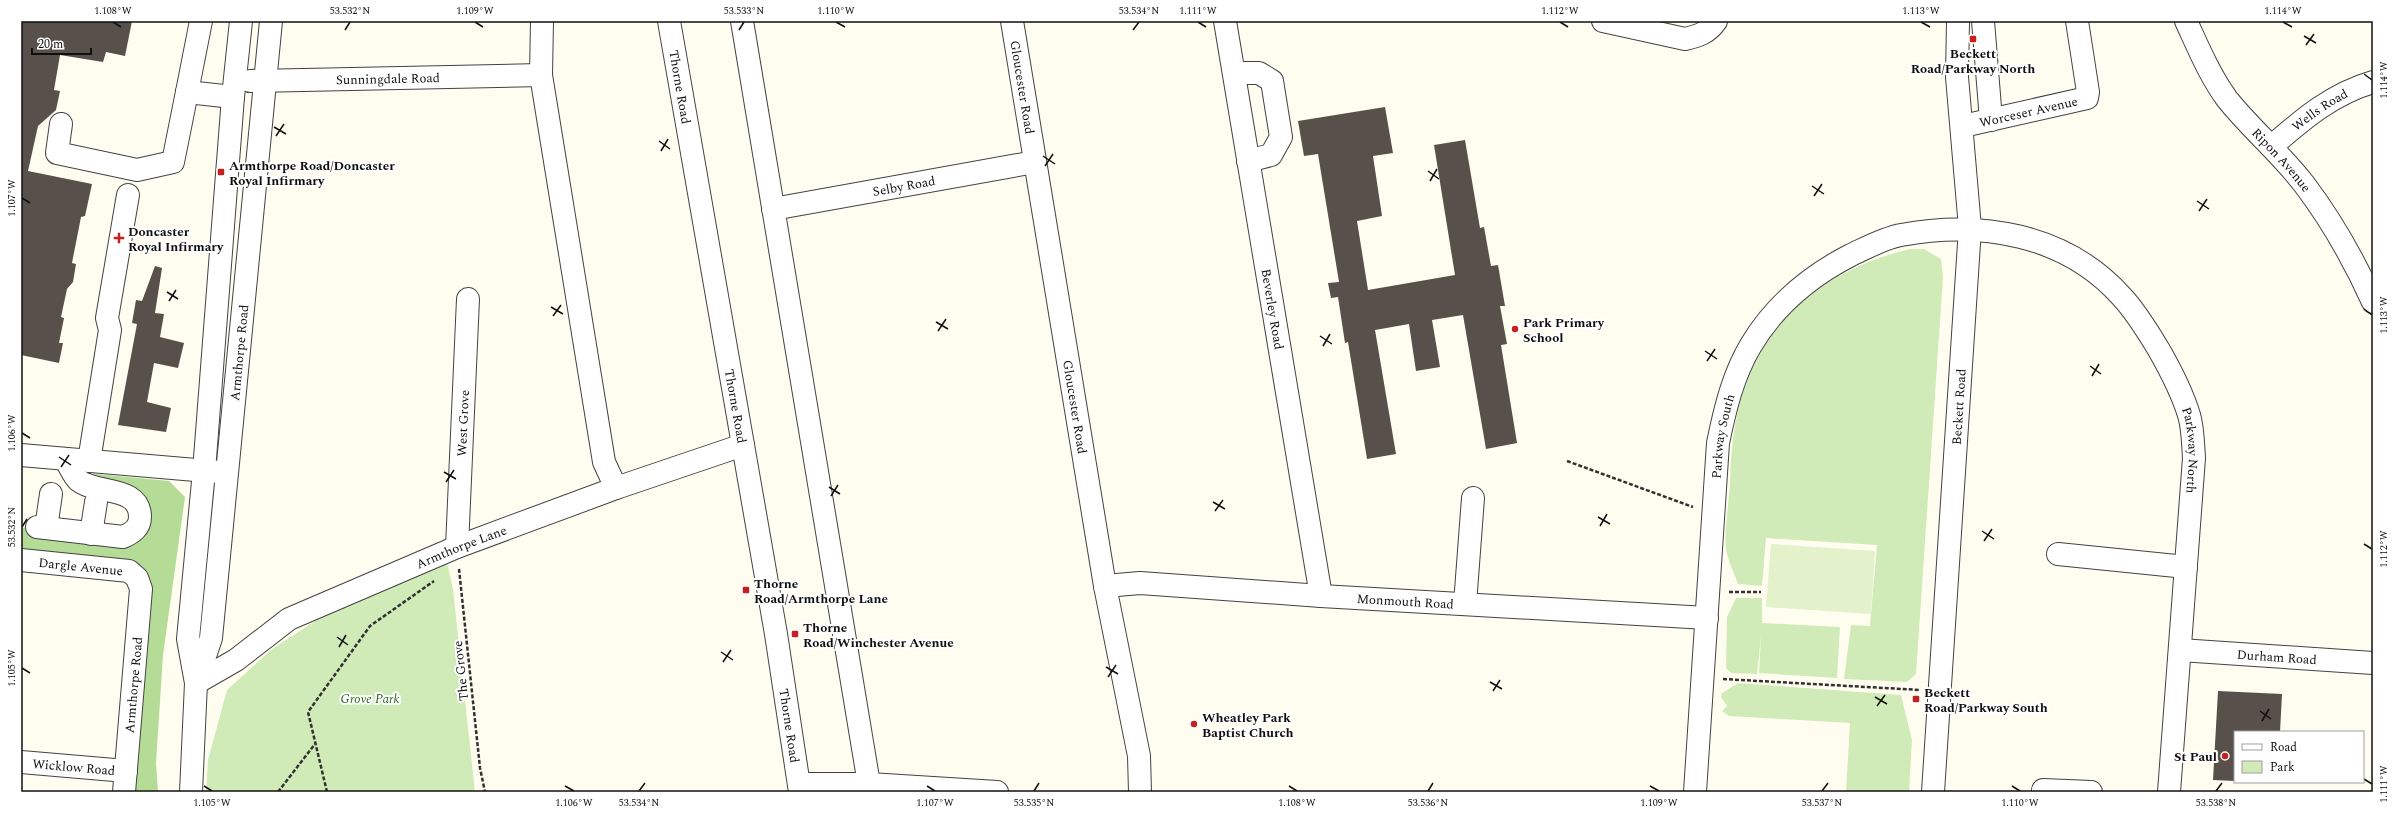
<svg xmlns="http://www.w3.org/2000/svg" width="2394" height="813" font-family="Spectral,serif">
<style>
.green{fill:#d1ebb8}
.forest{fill:#b4dc97}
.pitch{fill:#e3f2ca}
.building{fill:#58504b}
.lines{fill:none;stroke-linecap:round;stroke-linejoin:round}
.minor-casing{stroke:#424242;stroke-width:24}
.path{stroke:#313131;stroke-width:2.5;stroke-dasharray:4 2;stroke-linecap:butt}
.minor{stroke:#fff;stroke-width:22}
.ticks{fill:none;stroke:#0f0f0f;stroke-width:1.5}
.poi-dot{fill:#c42123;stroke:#fff;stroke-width:1.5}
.labels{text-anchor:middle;stroke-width:4;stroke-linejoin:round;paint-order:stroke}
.poi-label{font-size:13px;font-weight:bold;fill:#0f0f0f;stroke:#fff;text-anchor:start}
.street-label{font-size:13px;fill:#0f0f0f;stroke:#fff}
.park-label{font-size:13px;font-style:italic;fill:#29691c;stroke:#fff}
.neatline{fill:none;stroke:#0f0f0f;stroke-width:1.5}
.ticks-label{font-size:10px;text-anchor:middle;fill:#0f0f0f}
</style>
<rect width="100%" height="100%" fill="#fffdf0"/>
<g class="green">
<path d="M1910,249H1924L1941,259L1943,277L1916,674L1907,682L1844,679L1851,625L1870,626L1877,545L1766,538L1762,586L1738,584C1734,573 1728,561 1726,549C1724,532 1729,501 1730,483C1731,449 1734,416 1746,384C1773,311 1836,266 1910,249Z"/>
<path d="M447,562L453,589L475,792H206L208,760L227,690L272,649L340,605Z"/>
<path d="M1736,598H1762V623L1840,627L1837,678L1759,673L1761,636L1757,674L1731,673L1726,668L1727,617Z"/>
<path d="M1738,683L1901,695L1912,740L1909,792H1846L1850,723L1729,716L1722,711L1727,706L1721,697L1722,693Z"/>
</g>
<path class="forest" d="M87,473L169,481L185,497L163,655L156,763L158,792H132L151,601L146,570L128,564L21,552V528L37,527L81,538L140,520Z"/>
<path class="pitch" d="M1771,544L1875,551L1871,614L1766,607Z"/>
<g class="building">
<path d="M21,21H132L125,56L106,52L103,62L60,55L54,90L60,91L56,110L38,126L28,171L92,184L85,216L81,217L72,263L76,264L73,282L67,289L61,317L64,318L59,343H63L59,363L21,355Z"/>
<path d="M1385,107L1393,153L1373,156L1382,216L1357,221L1368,290L1455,275L1434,145L1465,140L1480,228L1484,227L1491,266L1498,265L1505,306H1500L1507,344L1501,345L1517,443L1486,449L1463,315L1432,320L1440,367L1416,371L1409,324L1375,330L1396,454L1367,459L1348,342L1345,343L1338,297L1331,298L1328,283L1339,282L1318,154L1304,156L1298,121Z"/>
<path d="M155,266L162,268L155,313L164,314L160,337L184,343L178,368L154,363L147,402L171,408L166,432L118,425L137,324L132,323L136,300L142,301Z"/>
<path d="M2218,691L2282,694L2280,732H2235V781L2213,780Z"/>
</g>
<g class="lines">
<g class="minor-casing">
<g id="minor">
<path d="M201,21L187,92L233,97"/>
<path d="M542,21L541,75L604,462L616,488"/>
<path id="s1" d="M669,21L776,634L800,792"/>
<path d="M742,21L869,784"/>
<path id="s2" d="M1012,21L1105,586L1139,756L1140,792"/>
<path id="s3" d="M1225,21L1321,596"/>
<path d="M1603,21L1685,39C1698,36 1708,33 1716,21"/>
<path d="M1983,21L1991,120"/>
<path id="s4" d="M2186,21C2198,47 2210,76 2227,99C2251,129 2281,154 2304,184C2332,221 2354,260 2373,302"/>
<path d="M1234,73H1259L1272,81L1281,137L1271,155L1248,161"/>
<path id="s5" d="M250,81L541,75"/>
<path d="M61,124L57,153L137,170L173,162L187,92"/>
<path id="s6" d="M1963,126L2087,98L2088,92L2077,21"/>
<path id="s7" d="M2272,146C2303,119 2332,94 2373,82"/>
<path id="s8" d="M773,209L1035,162"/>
<path d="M21,455L219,472"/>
<path d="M89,461L110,330L107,318L128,195"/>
<path d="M37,527L123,537C132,533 140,528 140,517C140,485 96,495 78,480C73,475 69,465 65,459"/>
<path d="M46,528L51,494"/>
<path d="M91,534L96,502"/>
<path id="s9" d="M457,547L468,299"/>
<path d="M2058,554L2186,567"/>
<path id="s10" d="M21,560L129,571L137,578L141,589L124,792"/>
<path id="s11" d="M1105,586L1140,583L1321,596L1707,618"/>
<path d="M1465,604L1473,498"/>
<path id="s12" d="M2180,650L2373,663"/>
<path id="s13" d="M197,680L211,638L271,21"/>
<path id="s14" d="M196,683L236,660L289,619L457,547L616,488L743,445"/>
<path id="s15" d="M21,762L126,771"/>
<path d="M799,784H869L997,792"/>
<path d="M2043,790L2091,792"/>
<path d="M191,792L196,683L188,639L204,471L233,97L241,21"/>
<path id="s16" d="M1695,792L1718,443C1725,409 1733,375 1751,345C1775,305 1810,276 1851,255C1866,248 1884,238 1901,235C1980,220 2066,234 2122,297C2137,313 2148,332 2159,350C2171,371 2182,392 2189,415C2193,428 2193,444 2194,458L2169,792"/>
<path id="s17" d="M1933,792L1970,228L1957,77L1958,21"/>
</g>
</g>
<g class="path">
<path d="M1567,461L1693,507"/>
<path d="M459,569L480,768L485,792"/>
<path d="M1729,592H1761"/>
<path d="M1723,679L1920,690"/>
<path d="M278,792L315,744"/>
<path d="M327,792L308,712L370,626L434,581"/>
</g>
<use href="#minor" class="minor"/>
</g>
<path class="ticks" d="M113,22L121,27M475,22L483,27M836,22L845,27M1198,22L1206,27M1560,22L1568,27M1921,22L1930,27M2283,22L2292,27M345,30L350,22M739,30L744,22M1133,30L1139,22M2304,36L2316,43M2306,45L2314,34M2364,74L2372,80M274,127L286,134M276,136L284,124M659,141L670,149M661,151L668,139M1043,156L1055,164M1045,166L1053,154M1428,171L1439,179M1430,181L1437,169M1812,186L1824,194M1814,196L1822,184M22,198L30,203M2197,201L2209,209M2199,211L2207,199M167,292L178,299M169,301L176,290M551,307L563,314M2364,309L2372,315M553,316L561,305M936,322L948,329M938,331L946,319M1320,336L1332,344M1323,346L1330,334M1705,351L1717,359M1707,361L1715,349M2090,366L2101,374M2092,376L2099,364M22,433L30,438M59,457L71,465M61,467L69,455M444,472L456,479M446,482L454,470M829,487L840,494M831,496L838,485M1213,502L1225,509M1215,511L1223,500M1598,517L1610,524M1600,526L1607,514M22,527L27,519M1982,531L1994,539M1984,541L1992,529M2364,544L2372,549M337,637L348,645M339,647L346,635M721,652L733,660M723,662L731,650M1106,667L1118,674M22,668L30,673M1108,677L1116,665M1490,682L1502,689M1493,691L1500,680M1875,697L1887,704M1877,706L1885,695M2260,711L2271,719M2262,721L2269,709M2364,779L2372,784M204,786L212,791M565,786L574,791M927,786L935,791M1289,786L1297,791M1650,786L1659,791M2012,786L2020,791M639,791L645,783M1034,791L1039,783M1428,791L1433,783M1822,791L1828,783M2216,791L2222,783"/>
<g class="poi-dot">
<rect x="1969" y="35" width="8" height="8" rx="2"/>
<rect x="217" y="168" width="8" height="8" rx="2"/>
<path d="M117 232h4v4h4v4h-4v4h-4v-4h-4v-4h4z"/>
<circle cx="1515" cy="329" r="4"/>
<rect x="742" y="586" width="8" height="8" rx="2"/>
<rect x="791" y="630" width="8" height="8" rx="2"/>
<rect x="1912" y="695" width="8" height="8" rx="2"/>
<circle cx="1194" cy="724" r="4"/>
<circle cx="2225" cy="756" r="4"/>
</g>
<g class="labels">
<g class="poi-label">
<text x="1973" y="58" text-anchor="middle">Beckett<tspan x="1973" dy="15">Road/Parkway North</tspan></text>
<text x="229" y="170">Armthorpe Road/Doncaster<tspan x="229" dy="15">Royal Infirmary</tspan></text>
<text x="128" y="236">Doncaster<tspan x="128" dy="15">Royal Infirmary</tspan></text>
<text x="1523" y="327">Park Primary<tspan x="1523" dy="15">School</tspan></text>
<text x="754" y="588">Thorne<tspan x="754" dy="15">Road/Armthorpe Lane</tspan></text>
<text x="803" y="632">Thorne<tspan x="803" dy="15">Road/Winchester Avenue</tspan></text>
<text x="1924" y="697">Beckett<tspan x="1924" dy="15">Road/Parkway South</tspan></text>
<text x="1202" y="722">Wheatley Park<tspan x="1202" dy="15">Baptist Church</tspan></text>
<text x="2217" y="761" text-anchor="end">St Paul</text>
</g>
<g class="street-label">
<text dy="5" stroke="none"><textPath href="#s5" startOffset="138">Sunningdale Road</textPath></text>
<text dy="5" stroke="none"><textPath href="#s1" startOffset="67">Thorne Road</textPath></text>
<text dy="5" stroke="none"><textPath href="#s2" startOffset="67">Gloucester Road</textPath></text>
<text dy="5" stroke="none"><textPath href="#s7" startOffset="60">Wells Road</textPath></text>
<text dy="5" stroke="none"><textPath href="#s6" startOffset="67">Worceser Avenue</textPath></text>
<text dy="5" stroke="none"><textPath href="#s4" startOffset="170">Ripon Avenue</textPath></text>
<text dy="5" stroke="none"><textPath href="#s8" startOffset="133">Selby Road</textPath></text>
<text dy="5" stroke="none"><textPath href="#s3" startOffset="292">Beverley Road</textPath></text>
<text dy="5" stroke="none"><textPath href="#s13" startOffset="331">Armthorpe Road</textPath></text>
<text dy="5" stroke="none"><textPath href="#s1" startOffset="391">Thorne Road</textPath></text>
<text dy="5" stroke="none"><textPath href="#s17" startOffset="386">Beckett Road</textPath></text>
<text dy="5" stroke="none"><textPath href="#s2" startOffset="391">Gloucester Road</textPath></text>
<text dy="5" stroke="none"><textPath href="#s9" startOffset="124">West Grove</textPath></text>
<text dy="5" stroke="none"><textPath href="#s16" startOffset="357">Parkway South</textPath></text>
<text dy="5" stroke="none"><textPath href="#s16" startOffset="1056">Parkway North</textPath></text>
<text dy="5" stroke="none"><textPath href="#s14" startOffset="300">Armthorpe Lane</textPath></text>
<text dy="5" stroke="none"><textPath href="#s10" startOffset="60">Dargle Avenue</textPath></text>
<text dy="5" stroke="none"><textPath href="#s11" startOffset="301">Monmouth Road</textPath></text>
<text dy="5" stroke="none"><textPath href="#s12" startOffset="97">Durham Road</textPath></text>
<text transform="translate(460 671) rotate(-96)" y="5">The Grove</text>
<text transform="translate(133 685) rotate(-85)" y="5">Armthorpe Road</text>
<text dy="5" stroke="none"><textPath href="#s1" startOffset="715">Thorne Road</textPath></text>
<text dy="5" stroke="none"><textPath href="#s15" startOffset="53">Wicklow Road</textPath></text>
</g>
<g class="park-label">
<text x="370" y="703">Grove Park</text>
</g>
</g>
<rect width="2394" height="813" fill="none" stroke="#ffffff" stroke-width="44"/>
<rect x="2234" y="731" width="130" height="52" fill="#ffffff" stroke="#9f9f9f"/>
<rect x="2242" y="744" width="20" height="6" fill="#ffffff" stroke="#9f9f9f"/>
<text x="2270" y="751" font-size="12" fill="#0f0f0f">Road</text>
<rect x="2242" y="761" width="20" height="12" fill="#d1ebb8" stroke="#9f9f9f"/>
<text x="2270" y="771" font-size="12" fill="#0f0f0f">Park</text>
<path d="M32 48v6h59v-6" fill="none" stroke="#0f0f0f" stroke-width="2"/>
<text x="38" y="48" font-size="12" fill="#0f0f0f" stroke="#ffffff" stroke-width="3" paint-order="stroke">20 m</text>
<rect x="22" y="22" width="2350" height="769" class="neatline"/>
<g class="ticks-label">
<text x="113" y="14">1.108°W</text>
<text x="350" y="14">53.532°N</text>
<text x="475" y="14">1.109°W</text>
<text x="744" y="14">53.533°N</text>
<text x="836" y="14">1.110°W</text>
<text x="1139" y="14">53.534°N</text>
<text x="1198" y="14">1.111°W</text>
<text x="1560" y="14">1.112°W</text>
<text x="1921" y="14">1.113°W</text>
<text x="2283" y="14">1.114°W</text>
<text transform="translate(2383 80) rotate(-90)" y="4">1.114°W</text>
<text transform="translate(11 198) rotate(-90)" y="4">1.107°W</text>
<text transform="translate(2383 315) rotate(-90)" y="4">1.113°W</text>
<text transform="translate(11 433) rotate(-90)" y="4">1.106°W</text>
<text transform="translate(11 527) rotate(-90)" y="4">53.532°N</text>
<text transform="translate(2383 549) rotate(-90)" y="4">1.112°W</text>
<text transform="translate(11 668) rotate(-90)" y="4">1.105°W</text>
<text transform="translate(2383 784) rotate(-90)" y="4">1.111°W</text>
<text x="212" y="806">1.105°W</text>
<text x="574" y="806">1.106°W</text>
<text x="639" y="806">53.534°N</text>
<text x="935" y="806">1.107°W</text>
<text x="1034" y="806">53.535°N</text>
<text x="1297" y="806">1.108°W</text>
<text x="1428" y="806">53.536°N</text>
<text x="1659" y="806">1.109°W</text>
<text x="1822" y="806">53.537°N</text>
<text x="2020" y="806">1.110°W</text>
<text x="2216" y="806">53.538°N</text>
</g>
</svg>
